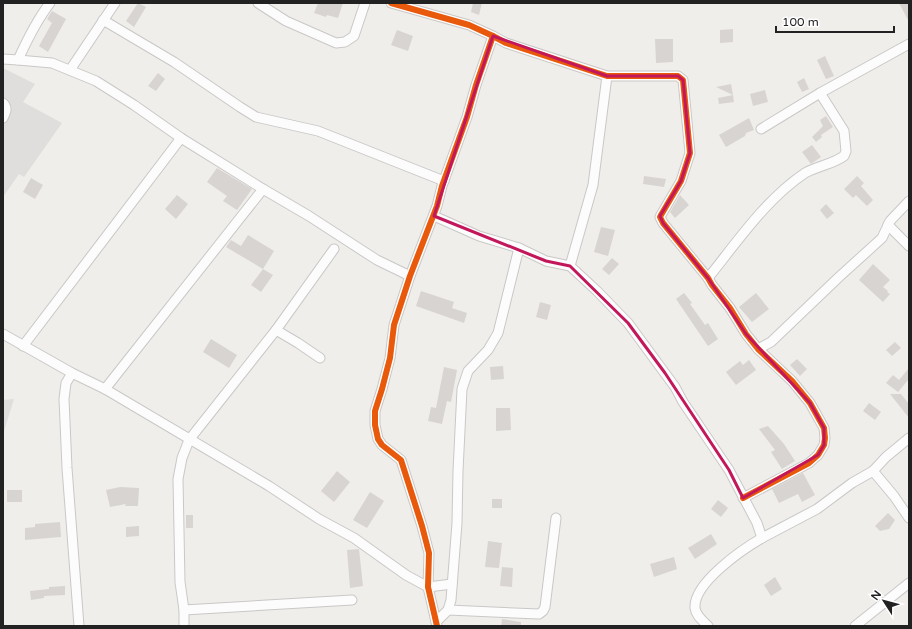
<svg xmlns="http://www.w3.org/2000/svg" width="912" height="629" font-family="'Varela Round',sans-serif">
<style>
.residential{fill:#dfdedc}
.building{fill:#d7d4d2}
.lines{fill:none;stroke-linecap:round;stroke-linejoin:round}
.minor-casing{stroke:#c9c8c7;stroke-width:11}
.minor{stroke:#fdfcfc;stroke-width:9}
.cycleway-casing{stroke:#fff;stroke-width:8}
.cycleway{stroke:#e8590c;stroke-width:6}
.marked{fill:none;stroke:#c2185b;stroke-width:3;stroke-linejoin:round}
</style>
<rect width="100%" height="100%" fill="#f0eeeb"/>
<g class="residential">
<path d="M3,68L35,84L23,102L62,123L24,177L19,174L3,197Z"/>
<path d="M14,399L3,434V400Z"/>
</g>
<g class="building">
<path d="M138,3L146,7L134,27L126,21Z"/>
<path d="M318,3H343L338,18L327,15L326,17L314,13Z"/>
<path d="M473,3H482L479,15L471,12Z"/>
<path d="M899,3H909V22Z"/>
<path d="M52,11L66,19L48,52L39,46L52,23L47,19Z"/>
<path d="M733,29V42L720,43V30Z"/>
<path d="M397,30L413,36L408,51L391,45Z"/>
<path d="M655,39H673V62L656,63Z"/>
<path d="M825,56L834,76L826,79L817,60Z"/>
<path d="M158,73L165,79L156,91L148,86Z"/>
<path d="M804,78L809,89L802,92L797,82Z"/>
<path d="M731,84L733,95L716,87Z"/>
<path d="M765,90L768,102L753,106L750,94Z"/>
<path d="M733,95L734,102L719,104L718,98Z"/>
<path d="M826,116L833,127L821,135L822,137L816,142L812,137L823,126L820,120Z"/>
<path d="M749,118L754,130L746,133L745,136L726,147L719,135Z"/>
<path d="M812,145L821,157L811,164L802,152Z"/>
<path d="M217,168L252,189L237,210L223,201L227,196L207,182Z"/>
<path d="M644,176L666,179L664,187L643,184Z"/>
<path d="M857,176L864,183L861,186L873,200L867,206L856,195L853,198L844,189Z"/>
<path d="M31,178L43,185L35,199L23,192Z"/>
<path d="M177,195L188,204L176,219L165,209Z"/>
<path d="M680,195L689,205L675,218L670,212Z"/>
<path d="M826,204L834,213L827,219L820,210Z"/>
<path d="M601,227L615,230L608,256L594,252Z"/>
<path d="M248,235L274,251L263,269L226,247L231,240L241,246Z"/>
<path d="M612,258L619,264L609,275L602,269Z"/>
<path d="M873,264L890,280L883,287L888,291L887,292L890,294L883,302L859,280Z"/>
<path d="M263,269L273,275L261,292L251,285Z"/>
<path d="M421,291L454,302L452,308L467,313L464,323L416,306Z"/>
<path d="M684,293L692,303L690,304L705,325L708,323L718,339L708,346L676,299Z"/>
<path d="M756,293L769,309L752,322L739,307Z"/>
<path d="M540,302L551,305L547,320L536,317Z"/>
<path d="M211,339L237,355L229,368L203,352Z"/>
<path d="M895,342L901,348L892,356L886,350Z"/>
<path d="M797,359L807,369L800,376L790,365Z"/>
<path d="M749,360L756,370L736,385L726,372L740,361L743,365Z"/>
<path d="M503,366L504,379L491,380L490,367Z"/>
<path d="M444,367L457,370L451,402L447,401L442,424L428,421L431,407L436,408Z"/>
<path d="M909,368V379L898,392L886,383L893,375L899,380Z"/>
<path d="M890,394H901L909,404V418Z"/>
<path d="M869,403L881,412L875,420L863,411Z"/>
<path d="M496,408H510L511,430L496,431Z"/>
<path d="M768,426L784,444L795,461L782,469L771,452L775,450L759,429Z"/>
<path d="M337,471L350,482L334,502L321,491Z"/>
<path d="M803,473L815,495L802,502L798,494L779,503L772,489Z"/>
<path d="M120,487L139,488L138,506H125L126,504L110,507L106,490Z"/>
<rect x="7" y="490" width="15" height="12"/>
<path d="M370,492L384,501L367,528L353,520Z"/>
<rect x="492" y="499" width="10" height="9"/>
<path d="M718,500L728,508L721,517L711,509Z"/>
<path d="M888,513L895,520L889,529L880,531L875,526Z"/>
<rect x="186" y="515" width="7" height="13"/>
<path d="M60,522L61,537L25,540V528L35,527V524Z"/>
<path d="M139,526V536L126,537V527Z"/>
<path d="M711,534L717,544L695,559L688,548Z"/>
<path d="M488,541L502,543L499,568L485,567Z"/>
<path d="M359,549L363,586L350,588L347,550Z"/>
<path d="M674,557L677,569L654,577L650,564Z"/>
<path d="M502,567L513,568L512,587L500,586Z"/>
<path d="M775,577L782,589L771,596L764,585Z"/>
<path d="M65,586V595L44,596V598L31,600L30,591L49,589V587Z"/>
<path d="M502,619L521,622V626H501Z"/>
</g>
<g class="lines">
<g class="minor-casing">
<g id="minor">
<path d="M258,3L286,21L336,43L345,42L354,36L365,3"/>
<path d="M391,3L469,25L493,36L476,85L467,117L442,186L437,206L410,276L394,325L390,358L382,389L375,411V425L378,439L382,445L401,460L422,526L429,553L428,587L437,626"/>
<path d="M103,20L174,62L240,107L256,117L318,131L444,181"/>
<path d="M493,36L506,43L607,76H678L683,80L690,153L681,181L661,215L660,217L663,223L708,278L712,285L730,308L746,334L758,349L792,381L810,403L824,428L825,438L824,445L818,455L809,463L743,498"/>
<path d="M3,59L18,60C27,40 37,20 50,3"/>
<path d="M18,60L52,63L96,81L134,105L181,138L263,189L309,216L377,260L410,276"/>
<path d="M70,70L115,3"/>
<path d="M3,103C8,108 6,112 3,118"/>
<path d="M761,129L820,93L909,44"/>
<path d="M434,216L479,236L519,248L546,261L570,266L597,291L628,323L675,387L683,402L729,470L757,523L762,538C743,549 693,583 695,608C696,616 703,621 708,626"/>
<path d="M888,225L909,246"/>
<path d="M570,266L593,185L607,76"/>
<path d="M708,278C737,242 766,199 805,173C818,166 833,164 844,156L846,151L844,131L820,93"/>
<path d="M276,330L298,343L320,358"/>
<path d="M3,334L72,373L105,389L269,486L319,519L354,538L406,575L428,587L452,584"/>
<path d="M23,346L181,138"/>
<path d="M758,349L771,342L839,277L882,238L890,221L909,201"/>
<path d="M72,373L66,383L64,399L67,468L79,626"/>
<path d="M105,389L263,189"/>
<path d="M873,471L886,457L909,438"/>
<path d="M762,538L817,509L852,483L873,471L894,496L909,518"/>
<path d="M184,610L352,600"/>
<path d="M448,610L539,614L543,611L545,607L556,518"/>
<path d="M436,622L448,610L451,600L457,523L458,471L462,389L468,371L488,350L498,333L519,248"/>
<path d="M184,626V610L180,582L178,479L182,458L189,440L276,330L334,249"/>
<path d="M855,626L909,583"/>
</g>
</g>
<use href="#minor" class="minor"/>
<g class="cycleway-casing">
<g id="cycleway">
<path d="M391,3L469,25L493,36L476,85L467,117L442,186L437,206L410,276L394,325L390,358L382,389L375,411V425L378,439L382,445L401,460L422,526L429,553L428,587L437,626"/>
<path d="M493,36L506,43L607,76H678L683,80L690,153L681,181L661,215L660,217L663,223L708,278L712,285L730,308L746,334L758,349L792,381L810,403L824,428L825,438L824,445L818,455L809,463L743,498"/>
</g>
</g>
<use href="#cycleway" class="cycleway"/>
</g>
<path class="marked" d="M493,36L607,76H678L683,80L690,153L681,181L660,216L663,223L708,278L746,334L810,403L824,428V445L818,455L743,498L729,470L665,373L628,323L570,266L546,261L434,216Z"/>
<rect width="912" height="629" fill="none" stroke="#222222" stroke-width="8"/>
<g transform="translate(884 601) rotate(306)" stroke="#ffffff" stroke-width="3" paint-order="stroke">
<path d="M0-3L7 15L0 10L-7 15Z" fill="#222222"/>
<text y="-6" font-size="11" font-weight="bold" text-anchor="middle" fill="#222222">N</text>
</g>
<path d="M776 26v6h118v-6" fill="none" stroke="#222222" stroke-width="2"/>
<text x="782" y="26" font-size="12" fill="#222222" stroke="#ffffff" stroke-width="3" paint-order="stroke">100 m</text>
</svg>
